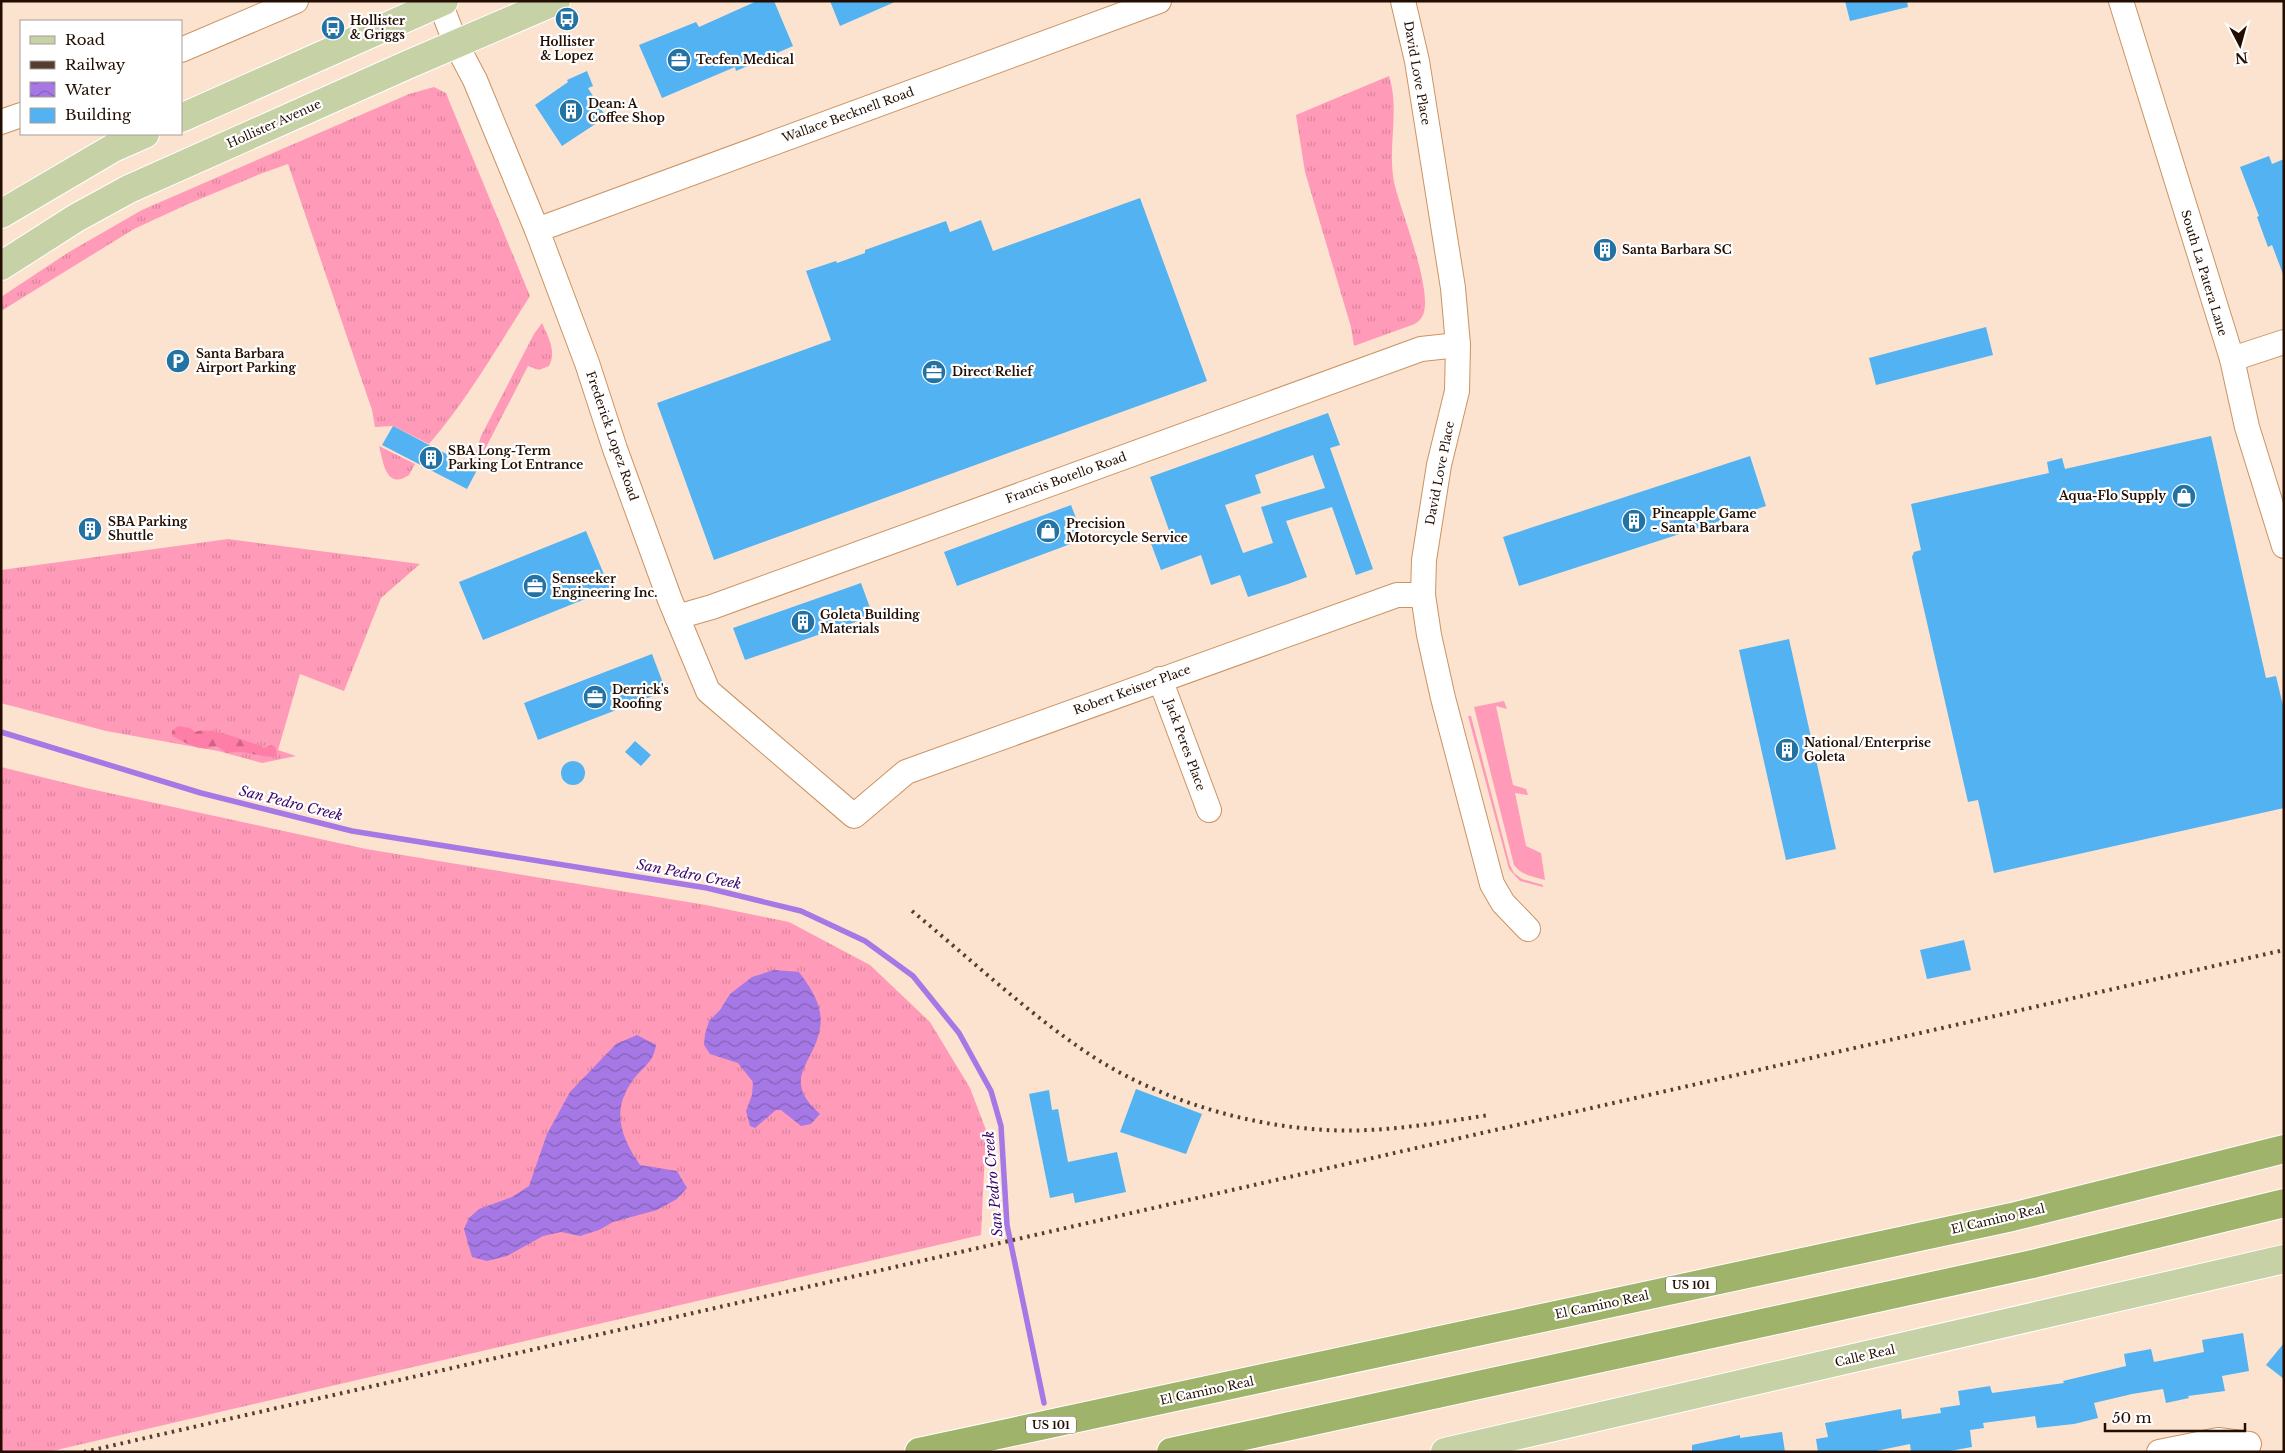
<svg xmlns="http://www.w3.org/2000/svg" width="2285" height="1453" font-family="'Libre Baskerville',serif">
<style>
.grass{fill:url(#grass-tufts)}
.forest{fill:url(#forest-firs)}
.garden{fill:#ff9ab8}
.water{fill:url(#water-waves)}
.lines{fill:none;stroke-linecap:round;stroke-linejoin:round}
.stream{stroke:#a578e5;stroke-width:5.5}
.building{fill:#52b2f2;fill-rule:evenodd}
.minor-casing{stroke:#cb9362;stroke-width:26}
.major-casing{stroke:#fff;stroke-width:30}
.highway-casing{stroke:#fff;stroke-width:30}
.minor{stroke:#fff;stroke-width:24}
.major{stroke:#c6d1a6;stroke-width:28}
.highway{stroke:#a0b36b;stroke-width:28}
.rail{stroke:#543e2f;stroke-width:4;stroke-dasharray:2.5 5;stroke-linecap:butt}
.labels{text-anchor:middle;stroke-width:4.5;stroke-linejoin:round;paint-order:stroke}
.shield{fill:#fff;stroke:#64564c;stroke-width:1}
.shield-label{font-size:11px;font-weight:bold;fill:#220d00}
.poi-label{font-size:12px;font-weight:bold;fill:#220d00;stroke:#fff;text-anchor:start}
.street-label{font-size:12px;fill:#220d00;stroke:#fff}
.water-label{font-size:14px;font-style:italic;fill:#3c026a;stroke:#fff}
</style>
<defs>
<pattern id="grass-tufts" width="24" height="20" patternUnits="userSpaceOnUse" patternTransform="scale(1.25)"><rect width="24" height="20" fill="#ff9ab8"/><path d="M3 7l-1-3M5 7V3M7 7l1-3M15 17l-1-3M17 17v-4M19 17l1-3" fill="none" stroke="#da849c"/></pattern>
<pattern id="forest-firs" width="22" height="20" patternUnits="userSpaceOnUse" patternTransform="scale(1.25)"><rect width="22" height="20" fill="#fe7ea8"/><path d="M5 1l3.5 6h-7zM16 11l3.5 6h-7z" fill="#cd6686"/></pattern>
<pattern id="water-waves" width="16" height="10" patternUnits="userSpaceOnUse" patternTransform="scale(1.25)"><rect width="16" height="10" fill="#a578e5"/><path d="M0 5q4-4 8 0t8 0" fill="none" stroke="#8661b7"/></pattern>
</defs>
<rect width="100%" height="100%" fill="#fce3cf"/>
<g class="grass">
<path d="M1389,76C1401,112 1385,153 1396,190C1403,216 1433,292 1423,315C1420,321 1417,323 1412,325L1354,346L1351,327L1305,172L1296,115Z"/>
<path d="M434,87L446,93L450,103L530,296C498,346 468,399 429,444L393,426L375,427L372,410L288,164L260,174L188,204L134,229L1,311V297L69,252L142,210L409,94Z"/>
<path d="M542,323C548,337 557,351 549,366L539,370L528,366L481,457L474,458L481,436L534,334Z"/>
<path d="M379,446L415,464L409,475C386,491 383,461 379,446Z"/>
<path d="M228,539L420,564L381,598L344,691L300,674L278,750L296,756L262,763L218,751L106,731L1,703V570Z"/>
<path d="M1,767L86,788L366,849L706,905L789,922L870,965L930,1022L970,1088L986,1130L981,1235L48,1452H1Z"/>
</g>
<path class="forest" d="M178,726L190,728L195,732C214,726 242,741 262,746L263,748L272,745L276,748L277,757C260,758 244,749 227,753L216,746C200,753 187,743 172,736V731Z"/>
<g class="garden">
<path d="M1504,701L1507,709L1496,706L1513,785L1526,789L1528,795L1515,793L1526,846L1541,853L1545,880C1533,876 1522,876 1514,865L1474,707Z"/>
<path d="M1468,716H1471L1510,865L1514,873L1522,879L1543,885V887L1520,881L1509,869Z"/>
</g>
<g class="water">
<path d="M774,970L799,972C811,988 824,1007 820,1028C814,1065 780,1078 820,1114L811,1124L801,1126L781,1110H776L755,1128L750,1126L746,1111L752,1095L753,1082L738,1063L710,1054L704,1045L705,1034L709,1021L720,1010L730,994L752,977Z"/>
<path d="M637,1035L656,1045C653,1065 641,1067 631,1083C611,1112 622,1139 640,1165L677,1171L687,1188L677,1199L657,1210L613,1222L599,1230L580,1236L561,1232L543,1236L507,1256L487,1261L472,1257L464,1229L469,1218L479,1209L512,1197L529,1186L547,1134L570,1092L616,1044Z"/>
</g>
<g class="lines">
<path class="stream" d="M1,732L201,793L352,831L707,888L801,911L865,941L913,976L959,1033L991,1091L1001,1126L1007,1225L1044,1403"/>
</g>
<g class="building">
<path d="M757,1H774L793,46L736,71L735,67L662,98L639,45L696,22L699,27Z"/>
<path d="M830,1H897L840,26Z"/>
<path d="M1845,1H1907L1908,7L1850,21Z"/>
<path d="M587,71L593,86L588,88L606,117L562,146L535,105L568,82L567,80Z"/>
<path d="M2269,156L2272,164L2284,159L2283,274L2272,245L2268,247L2257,217L2259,216L2240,167Z"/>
<path d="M1140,198L1207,381L714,560L657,403L831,340L806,271L836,261L837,263L865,253V250L946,221L950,232L981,220L993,251Z"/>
<path d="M1986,327L1993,355L1876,385L1869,358Z"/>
<path d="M1328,413L1340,445L1330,448L1373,569L1356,575L1332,507L1286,521L1307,577L1288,584L1248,597L1240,575L1211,585L1201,555L1161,570L1150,541L1170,533L1150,477ZM1313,455L1325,488L1261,507L1273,543L1243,553L1225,505L1261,493L1255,475Z"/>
<path d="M393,426L477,470L467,489L382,445Z"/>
<path d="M2211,436L2266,678L2276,676L2284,710V808L1994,873L1978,800L1968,802L1946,706L1912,557L1914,552L1921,550L1911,504L2049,473L2047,462L2062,458L2065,469Z"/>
<path d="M1750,456L1766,506L1519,586L1503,537Z"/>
<path d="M1071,505L1084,539L957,586L944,552Z"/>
<path d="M586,531L610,589L483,640L459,582Z"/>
<path d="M861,583L873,616L745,660L733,628Z"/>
<path d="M1789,639L1836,849L1786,860L1739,650Z"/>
<path d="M652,654L666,691L538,740L524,703Z"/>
<path d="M635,741L651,755L641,766L625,752Z"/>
<circle cx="573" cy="773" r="12"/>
<path d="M1964,940L1971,970L1927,979L1920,950Z"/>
<path d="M1136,1089L1202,1114L1186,1154L1120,1132Z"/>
<path d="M1049,1090L1052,1110L1058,1109L1068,1162L1117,1152L1126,1192L1075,1203L1073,1193L1050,1198L1029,1094Z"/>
<path d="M2243,1333L2249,1371L2222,1376L2225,1391L2188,1396L2189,1398L2166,1403L2163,1389L2132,1394L2094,1403L2098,1418L2074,1424L2037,1428L2035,1416L1983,1423L1984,1428L1970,1430L1972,1447L1944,1452H1911L1910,1444L1871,1452H1818L1816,1439L1828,1437L1825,1423L1901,1409L1902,1419L1941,1413L1940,1408L1960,1405L1958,1391L1990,1386L1992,1393L2064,1383L2063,1381L2126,1366L2124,1354L2151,1349L2154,1362L2204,1352L2202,1340Z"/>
<path d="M2284,1343V1379L2266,1365Z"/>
<path d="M1782,1432L1785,1452H1692V1445L1740,1435V1438Z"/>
</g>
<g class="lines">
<g class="minor-casing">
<g id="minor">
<path d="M1403,1L1417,61L1453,288L1458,345L1457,391L1439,465L1424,560L1423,595L1429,635L1443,698L1492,884L1503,903L1528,929"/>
<path d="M2121,1L2232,359L2247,427L2284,546"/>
<path d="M440,3L456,44L475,80L537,230L587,363L615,449L670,600L708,691L854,816L906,772L1397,595H1423"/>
<path d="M181,50L296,1"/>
<path d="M1,122L21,115"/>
<path d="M537,230L1159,1"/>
<path d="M2232,359L2284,342"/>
<path d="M677,617L712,607L1421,349L1458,345"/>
<path d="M1160,679L1209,810"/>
<path d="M2159,1452L2218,1440L2249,1444"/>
</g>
</g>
<g class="major-casing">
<g id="major">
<path d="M181,118L444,1"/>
<path d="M1,214L113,148L145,134"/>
<path d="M1,266L76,218L129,189L407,65L556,1"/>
<path d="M1445,1452L2284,1259"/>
</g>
</g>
<g class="highway-casing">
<g id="highway">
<path d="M919,1452L2012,1217L2284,1149"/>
<path d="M1171,1452L2033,1264L2284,1203"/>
</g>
</g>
<use href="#minor" class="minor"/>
<use href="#major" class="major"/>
<use href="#highway" class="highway"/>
<g class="rail">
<path d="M912,911C972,960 1029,1015 1095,1058C1172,1107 1278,1135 1369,1130C1410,1128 1450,1121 1489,1115"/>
<path d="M84,1452L2284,950"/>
</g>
</g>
<defs>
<g id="bus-disc" transform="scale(1.25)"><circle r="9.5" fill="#2273a4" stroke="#fff"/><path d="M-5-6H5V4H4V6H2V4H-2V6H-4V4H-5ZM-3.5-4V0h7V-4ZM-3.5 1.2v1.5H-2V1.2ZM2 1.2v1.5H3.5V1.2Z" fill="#fff"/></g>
<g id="office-disc" transform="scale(1.25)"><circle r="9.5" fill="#2273a4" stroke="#fff"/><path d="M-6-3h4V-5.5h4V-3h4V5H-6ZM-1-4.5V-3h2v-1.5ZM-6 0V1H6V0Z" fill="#fff"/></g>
<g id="building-disc" transform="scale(1.25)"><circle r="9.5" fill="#2273a4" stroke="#fff"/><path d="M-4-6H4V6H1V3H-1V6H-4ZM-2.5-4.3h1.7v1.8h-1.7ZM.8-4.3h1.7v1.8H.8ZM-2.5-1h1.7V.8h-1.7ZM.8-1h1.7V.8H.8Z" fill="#fff"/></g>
<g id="parking-disc" transform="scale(1.25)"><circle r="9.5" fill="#2273a4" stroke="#fff"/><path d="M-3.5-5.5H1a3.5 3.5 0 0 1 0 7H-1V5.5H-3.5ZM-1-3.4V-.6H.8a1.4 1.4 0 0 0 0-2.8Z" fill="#fff"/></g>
<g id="shop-disc" transform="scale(1.25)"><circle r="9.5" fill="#2273a4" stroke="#fff"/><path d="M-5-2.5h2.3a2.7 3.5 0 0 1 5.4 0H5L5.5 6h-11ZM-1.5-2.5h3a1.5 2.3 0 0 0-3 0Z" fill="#fff"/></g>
</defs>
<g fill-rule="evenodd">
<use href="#bus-disc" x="567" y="19"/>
<use href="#bus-disc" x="333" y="28"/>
<use href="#office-disc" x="679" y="60"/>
<use href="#building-disc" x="571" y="111"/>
<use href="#building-disc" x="1605" y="250"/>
<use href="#parking-disc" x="178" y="361"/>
<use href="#office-disc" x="934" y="372"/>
<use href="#building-disc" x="431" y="458"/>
<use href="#shop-disc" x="2184" y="496"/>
<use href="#building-disc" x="1634" y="521"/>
<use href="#building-disc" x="90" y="529"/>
<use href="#shop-disc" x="1048" y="531"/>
<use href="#office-disc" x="535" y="586"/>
<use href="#building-disc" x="803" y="622"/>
<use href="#office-disc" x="595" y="697"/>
<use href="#building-disc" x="1787" y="750"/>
</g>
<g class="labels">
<g class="shield">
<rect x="1666" y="1276.5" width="50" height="17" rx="4"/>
<rect x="1026" y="1416.5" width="50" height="17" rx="4"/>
</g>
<g class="shield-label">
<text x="1691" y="1289">US 101</text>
<text x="1051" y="1429">US 101</text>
</g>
<g class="poi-label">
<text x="350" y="25">Hollister<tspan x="350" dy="14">&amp; Griggs</tspan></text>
<text x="567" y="46" text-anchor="middle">Hollister<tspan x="567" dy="14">&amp; Lopez</tspan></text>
<text x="696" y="64">Tecfen Medical</text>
<text x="588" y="108">Dean: A<tspan x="588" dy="14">Coffee Shop</tspan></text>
<text x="1622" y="254">Santa Barbara SC</text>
<text x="196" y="358">Santa Barbara<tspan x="196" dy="14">Airport Parking</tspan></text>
<text x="952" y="376">Direct Relief</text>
<text x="448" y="455">SBA Long-Term<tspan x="448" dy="14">Parking Lot Entrance</tspan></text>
<text x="2166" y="500" text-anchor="end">Aqua-Flo Supply</text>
<text x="1652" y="518">Pineapple Game<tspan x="1652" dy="14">- Santa Barbara</tspan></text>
<text x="108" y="526">SBA Parking<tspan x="108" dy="14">Shuttle</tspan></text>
<text x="1066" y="528">Precision<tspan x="1066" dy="14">Motorcycle Service</tspan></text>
<text x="552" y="583">Senseeker<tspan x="552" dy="14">Engineering Inc.</tspan></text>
<text x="820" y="619">Goleta Building<tspan x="820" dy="14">Materials</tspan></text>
<text x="612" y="694">Derrick's<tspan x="612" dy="14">Roofing</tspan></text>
<text x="1804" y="747">National/Enterprise<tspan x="1804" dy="14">Goleta</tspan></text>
</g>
<g class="street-label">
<text transform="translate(1417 73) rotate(80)" y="4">David Love Place</text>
<text transform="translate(848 115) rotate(-20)" y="4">Wallace Becknell Road</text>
<text transform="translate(274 124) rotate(-24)" y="4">Hollister Avenue</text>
<text transform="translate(2204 273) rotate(73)" y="4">South La Patera Lane</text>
<text transform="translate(612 436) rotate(71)" y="4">Frederick Lopez Road</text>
<text transform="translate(1440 473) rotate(-79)" y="4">David Love Place</text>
<text transform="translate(1066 478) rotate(-20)" y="4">Francis Botello Road</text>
<text transform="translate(1132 690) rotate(-20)" y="4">Robert Keister Place</text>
<text transform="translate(1185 745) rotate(70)" y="4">Jack Peres Place</text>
<text transform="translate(1998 1219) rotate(-13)" y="4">El Camino Real</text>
<text transform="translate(1602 1305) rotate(-12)" y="4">El Camino Real</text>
<text transform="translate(1865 1356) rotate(-13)" y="4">Calle Real</text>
<text transform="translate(1207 1391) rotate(-12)" y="4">El Camino Real</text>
</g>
<g class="water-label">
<text transform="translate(291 803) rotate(14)" y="5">San Pedro Creek</text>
<text transform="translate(689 874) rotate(11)" y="5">San Pedro Creek</text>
<text transform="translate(993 1184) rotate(-95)" y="5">San Pedro Creek</text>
</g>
</g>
<rect width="2285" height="1453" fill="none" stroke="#220d00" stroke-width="5"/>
<rect x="20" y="20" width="162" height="115" fill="#ffffff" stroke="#a79e99"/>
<rect x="30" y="36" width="25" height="8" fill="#c6d1a6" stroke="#a79e99"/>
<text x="65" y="45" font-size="15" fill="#220d00">Road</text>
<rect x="30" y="61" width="25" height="8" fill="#543e2f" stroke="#a79e99"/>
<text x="65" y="70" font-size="15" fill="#220d00">Railway</text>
<rect x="30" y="82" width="25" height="15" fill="url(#water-waves)" stroke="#a79e99"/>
<text x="65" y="95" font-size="15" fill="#220d00">Water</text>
<rect x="30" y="108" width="25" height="15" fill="#52b2f2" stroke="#a79e99"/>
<text x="65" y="120" font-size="15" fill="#220d00">Building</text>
<g transform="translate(2240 45) rotate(174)" stroke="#ffffff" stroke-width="4" paint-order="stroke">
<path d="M0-4L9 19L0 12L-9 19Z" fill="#220d00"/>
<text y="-8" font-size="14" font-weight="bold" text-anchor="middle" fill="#220d00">N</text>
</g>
<path d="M2105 1423v8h140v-8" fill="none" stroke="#220d00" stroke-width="2.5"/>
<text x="2112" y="1423" font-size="15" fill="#220d00" stroke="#ffffff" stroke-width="4" paint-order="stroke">50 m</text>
</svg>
